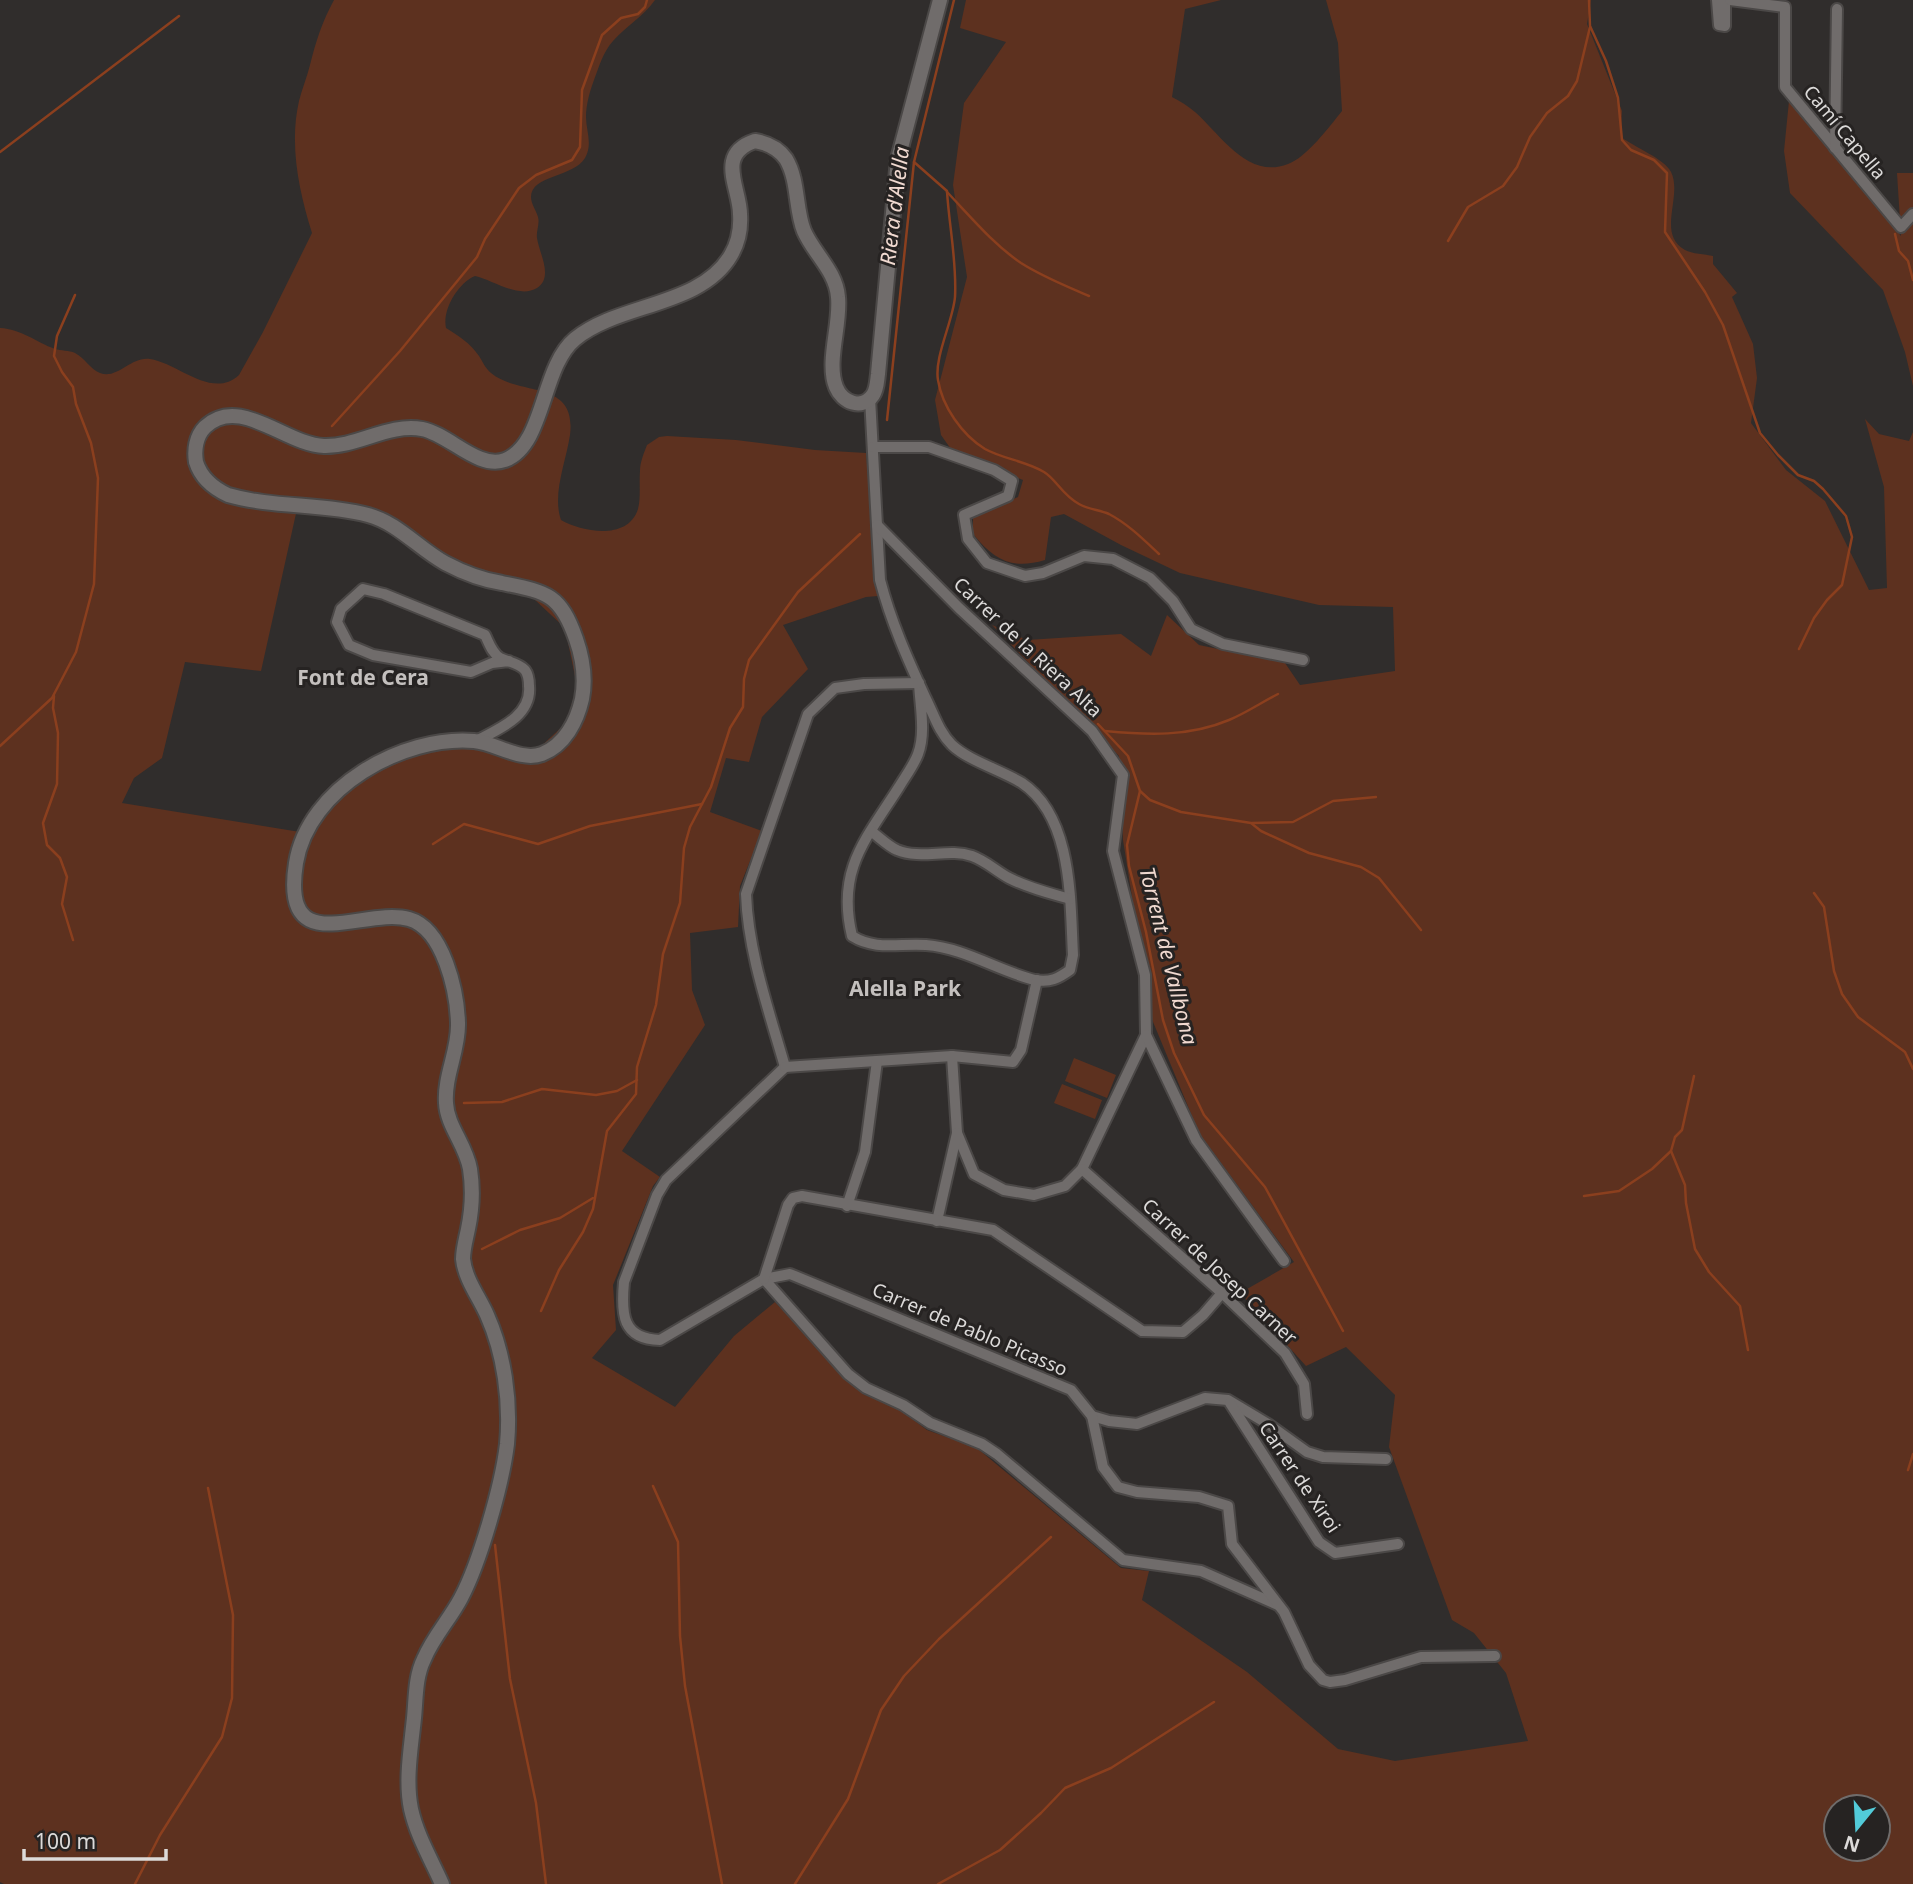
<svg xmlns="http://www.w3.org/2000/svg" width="1913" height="1884" font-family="'Noto Sans',sans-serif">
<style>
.green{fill:#5d311f;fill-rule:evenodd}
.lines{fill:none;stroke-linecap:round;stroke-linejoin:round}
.stream{stroke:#8b3f1e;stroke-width:2.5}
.street-casing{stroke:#4b4847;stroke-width:14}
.secondary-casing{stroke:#4b4847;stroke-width:18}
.street{stroke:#706c6b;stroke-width:10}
.secondary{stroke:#706c6b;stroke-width:14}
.labels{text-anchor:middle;stroke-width:6;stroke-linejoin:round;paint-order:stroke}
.street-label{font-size:19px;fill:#dcdad9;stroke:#262322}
.water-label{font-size:21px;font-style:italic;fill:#f0d9d0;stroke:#262322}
.neighbourhood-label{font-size:21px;font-weight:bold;fill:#c4c0be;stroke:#262322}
</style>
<rect width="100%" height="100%" fill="#302d2c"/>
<g class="green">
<path d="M334,0H655C643,17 626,26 613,41C603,52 599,67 594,80C590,91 586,104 586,117C586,131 593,144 585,158C574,177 531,175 531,197C531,204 536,210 538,217C540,224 536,231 537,238C539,253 554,277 537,288C519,299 493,280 475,276C458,283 442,310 446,328C459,336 470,343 479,356C483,362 485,368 491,373C520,397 577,379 570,435C566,462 552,494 561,520C582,532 628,541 638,509C641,497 639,484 640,471C640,462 644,453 647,445L659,437L667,436L736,440L815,450L866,453L878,596L866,597L783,625L808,669L762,717L749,762L726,758L710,812L762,831L740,886L738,927L690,933L692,990L705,1025L622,1151L660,1177L653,1186L613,1285L616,1330L592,1358L675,1407L734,1336L775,1302L863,1394L900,1410L927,1430L977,1448L1121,1568L1149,1571L1142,1600L1247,1672L1338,1749L1395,1761L1528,1741L1506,1673L1474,1633L1452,1620L1389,1447L1395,1395L1346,1347L1306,1366L1240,1293L1294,1262L1199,1133L1151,1017L1123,840L1119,756L992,625L1027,640L1121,634L1151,656L1167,615L1199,645L1285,663L1300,685L1395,671L1393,607L1319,605L1180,573L1121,545L1064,514L1051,517L1045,560C1012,570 994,560 973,534V517L1018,497L1023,480L953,452L941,435L935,400L967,277L953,185L964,103L1006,42L960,28L966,0H1221L1185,9L1172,97C1180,101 1188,106 1195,112C1221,135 1248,180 1288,164C1306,158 1330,126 1342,111L1338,43L1326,0H1591L1587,24L1622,111L1621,137C1634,147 1665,159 1671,172C1683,196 1656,234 1685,250C1692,254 1705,254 1713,256V264L1737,293L1732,297L1753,344L1757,378L1751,423L1786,470L1825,501L1869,590L1887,588L1884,487L1865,419L1879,434L1909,441L1913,432V1884H4L0,1882V328C21,329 36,342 55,349C61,351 69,350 75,353C85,358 90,369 100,373C117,380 131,356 150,359C178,363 212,400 239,375L263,332L312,233C299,191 289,145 299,101C302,89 307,77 310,65C316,41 322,22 334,0ZM297,509L370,520L453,572L533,598L565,628L577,686L566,723L538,749L419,738L383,754L300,832L122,803L134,778L162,758L185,662L261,671ZM1836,1807H1878V1849H1836Z"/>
<path d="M1789,101L1901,236L1897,173H1913V386L1905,352L1883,290L1790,193L1784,151Z"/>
<path d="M1074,1058L1116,1075L1107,1098L1065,1081Z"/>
<path d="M1062,1084L1102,1100L1095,1119L1054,1103Z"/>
</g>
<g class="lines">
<g class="stream">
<path d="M1589,0L1590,26L1606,61L1618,98L1622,140L1631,150L1654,160L1667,173L1665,232L1705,292L1723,325L1760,433L1778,455L1798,475L1814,481L1823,489L1846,516L1852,537L1842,585L1827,600L1814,618L1799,649"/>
<path d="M0,152L179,16"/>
<path d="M914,162L947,191C949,226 957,261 955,297C953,321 934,357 938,380C942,406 962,435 985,449C1003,459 1026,461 1044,472C1056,479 1062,495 1079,504C1088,509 1099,510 1109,514C1128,524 1143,539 1159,554"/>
<path d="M947,192C970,216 993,244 1021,263C1043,277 1066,286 1089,296"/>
<path d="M1895,234L1899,251L1908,261L1913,280"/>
<path d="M1448,241L1468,207L1503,186L1517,167L1530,137L1547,113L1568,96L1577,81L1590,27"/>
<path d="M887,420L914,162L954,0"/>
<path d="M332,426L400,351L477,257L485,239L519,188L536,175L572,160L580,147L582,90L602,35L621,18L638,14L645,7L647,0"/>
<path d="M54,696L53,708L58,733L57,784L43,823L47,845L60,858L67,877L62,904L73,940"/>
<path d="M1098,724L1128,756L1140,791L1127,845L1129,866L1146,932L1163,1020L1174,1053L1204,1115L1265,1187L1343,1331"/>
<path d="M1105,731C1147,735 1189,737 1229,720C1246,713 1262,702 1278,694"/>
<path d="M0,746L52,698L76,652L94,584L98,478L91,443L76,404L73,387L62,372L54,356L57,336L75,295"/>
<path d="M1140,791L1150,800L1181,812L1251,823L1261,831L1309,853L1361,867L1379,878L1421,930"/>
<path d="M1252,823L1293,822L1333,801L1376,797"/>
<path d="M433,844L464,824L538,844L590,826L702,804"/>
<path d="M1814,893L1824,907L1834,971L1842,994L1858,1017L1905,1052L1913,1069"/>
<path d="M1694,1076L1682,1130L1675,1137L1671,1151L1685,1185L1686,1203L1695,1249L1709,1272L1740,1306L1748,1350"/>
<path d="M464,1103L502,1102L542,1089L596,1095L617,1091L637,1080"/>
<path d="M1584,1196L1619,1191L1652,1169L1671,1151"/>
<path d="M482,1249L520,1230L560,1218L593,1198"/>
<path d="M541,1311L559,1270L583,1232L593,1209L607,1131L636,1094L637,1067L656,1005L663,954L680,903L684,848L690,827L711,787L730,728L743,707L744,679L749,660L798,592L860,534"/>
<path d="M1908,1470L1913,1454"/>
<path d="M653,1486L678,1542L680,1636L685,1686L722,1884"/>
<path d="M495,1545L510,1679L536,1803L546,1884"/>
<path d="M135,1884L160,1835L222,1737L232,1698L233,1615L208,1488"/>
<path d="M795,1884L848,1799L881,1710L904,1676L939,1639L1051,1537"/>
<path d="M938,1884L1000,1850L1041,1813L1065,1788L1111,1768L1214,1702"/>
</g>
<g class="street-casing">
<g id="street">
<path d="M1717,0L1719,25L1725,26V0"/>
<path d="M1730,0L1785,7V87L1901,227L1913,214"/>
<path d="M1835,148L1837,9"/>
<path d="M870,398L880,580C891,622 908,660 926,699C934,715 939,732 952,745C969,761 1001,770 1022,783C1073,817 1070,901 1073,955L1070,970C1059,978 1050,983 1035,980C998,971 965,948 926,945C899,943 876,951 852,936C836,870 866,839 899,787C905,777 914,765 918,754C926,733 920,705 919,683"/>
<path d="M873,447H929L994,470L1012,481L1008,496L964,515L968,539L987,563L1025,576L1043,573L1084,556L1113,559L1150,578L1173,601L1191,629L1223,644L1303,660"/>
<path d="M877,525L959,608L1092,731L1123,775L1113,851L1145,975L1146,1035L1082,1169L1065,1186L1034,1195L1004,1190L974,1174L957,1133L952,1056"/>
<path d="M476,741C499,729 532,716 529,686C529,681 528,674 525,670C519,663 508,662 500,658C492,653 489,643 485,635L384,594L363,589L341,609L337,622L349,645L373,655L471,672L492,663L509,661"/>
<path d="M871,831C879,837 888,846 897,850C921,860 948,848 972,856C986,861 996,871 1009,878C1028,888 1049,893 1070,899"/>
<path d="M1146,1035L1196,1140L1284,1261"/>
<path d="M785,1067L666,1180L657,1195L624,1282C621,1314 622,1339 660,1340L764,1279L790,1274L1071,1390L1092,1416L1109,1421L1137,1424L1205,1398L1228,1400L1268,1424L1307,1452L1323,1457L1386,1459"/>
<path d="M785,1067C769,1011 748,952 746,894L808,714L835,688L864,684L919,683"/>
<path d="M785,1067L952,1056L1013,1062L1021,1050L1037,980"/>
<path d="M1082,1169L1222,1293L1285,1353L1304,1384L1307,1414"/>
<path d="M847,1206L865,1152L877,1061"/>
<path d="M937,1221L957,1133"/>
<path d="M764,1279L848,1374L866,1388L903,1405L930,1423L982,1444L997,1454L1123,1560L1201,1571L1278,1605"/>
<path d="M764,1279L788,1205L793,1198L802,1196L993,1230L1142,1331L1183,1332L1203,1315L1222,1293"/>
<path d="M1230,1403L1319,1542L1335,1553L1398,1544"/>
<path d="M1092,1416L1103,1467L1118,1487L1137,1492L1199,1497L1228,1506L1232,1544L1284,1612L1309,1665L1323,1680L1330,1682L1345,1680L1421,1657L1495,1656"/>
</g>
</g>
<g class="secondary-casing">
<path id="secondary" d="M442,1884C431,1859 417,1836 411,1809C405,1780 411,1748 414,1718C416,1699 415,1677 424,1659C433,1637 450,1619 461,1598C480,1562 502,1485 507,1444C511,1401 504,1353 487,1315C479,1297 465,1279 463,1259C463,1249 466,1239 468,1229C472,1210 473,1188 470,1169C466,1145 447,1126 446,1103C444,1076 459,1050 458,1023C457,992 444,929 409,919C364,906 280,963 296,863C308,788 403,735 474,741C496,743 521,762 542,754C565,745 577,721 582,699C586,678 583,659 576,639C560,593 546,592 502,583C482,580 462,572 445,563C418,548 398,523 368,515C322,503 273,508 228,495C213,488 201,478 196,462C194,450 196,436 205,427C239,394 286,445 324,446C357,447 389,423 422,429C449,434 478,470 505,460C545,445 541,367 575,339C618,303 701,307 731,255C738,243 741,228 740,214C740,188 715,154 755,141C767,143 779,149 786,159C799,181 795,209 804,231C814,254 836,271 838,297C841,324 826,362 836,387C842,402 862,411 873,395C877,389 877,381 878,374L898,159L940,0"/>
</g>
<use href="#street" class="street"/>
<use href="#secondary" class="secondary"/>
</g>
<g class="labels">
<g class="street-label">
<text transform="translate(1845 132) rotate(50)" y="7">Camí Capella</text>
<text transform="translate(1028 647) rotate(43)" y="7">Carrer de la Riera Alta</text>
<text transform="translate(1220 1271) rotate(43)" y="7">Carrer de Josep Carner</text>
<text transform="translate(970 1329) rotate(23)" y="7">Carrer de Pablo Picasso</text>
<text transform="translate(1300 1477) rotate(56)" y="7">Carrer de Xiroi</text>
</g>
<g class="water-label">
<text transform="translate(895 206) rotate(-83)" y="7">Riera d'Alella</text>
<text transform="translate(1168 956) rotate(76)" y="7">Torrent de Vallbona</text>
</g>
<g class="neighbourhood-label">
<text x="363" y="685">Font de Cera</text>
<text x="905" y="996">Alella Park</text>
</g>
</g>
<g transform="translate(1857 1828) rotate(198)"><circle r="33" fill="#262322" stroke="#6f6c6b" stroke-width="2"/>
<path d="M0-5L12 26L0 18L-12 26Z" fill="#52cbd9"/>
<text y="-10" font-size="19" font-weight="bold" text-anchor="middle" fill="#dcdad9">N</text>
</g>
<path d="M24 1849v10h142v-10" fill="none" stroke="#dcdad9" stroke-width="3.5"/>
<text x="35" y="1849" font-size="21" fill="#dcdad9" stroke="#262322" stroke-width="5" paint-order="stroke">100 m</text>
</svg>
